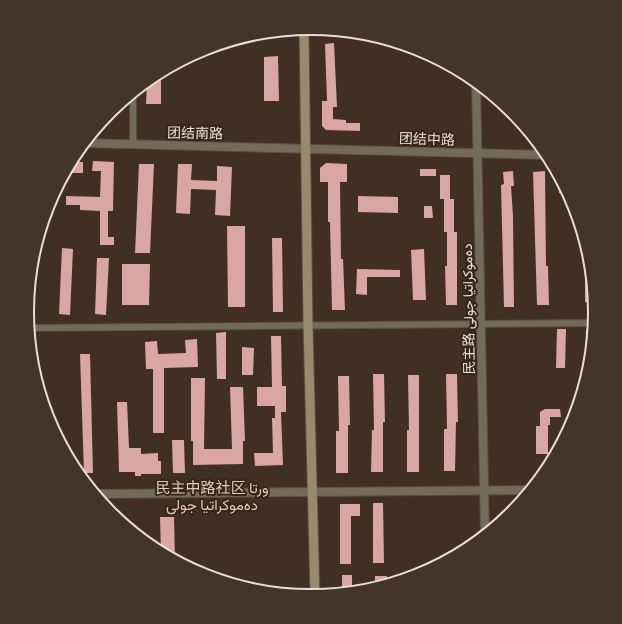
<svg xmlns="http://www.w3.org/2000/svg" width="622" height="624" font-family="'IBM Plex Sans',Vazirmatn,'Noto Sans SC',sans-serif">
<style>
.building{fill:#daa6a2}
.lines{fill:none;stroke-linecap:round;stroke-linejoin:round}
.minor-casing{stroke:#5d4b40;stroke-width:8}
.tertiary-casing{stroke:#5d4b40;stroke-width:10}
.secondary-casing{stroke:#5d4b40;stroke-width:11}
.minor{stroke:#736b5a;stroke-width:6}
.tertiary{stroke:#736b5a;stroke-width:8}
.secondary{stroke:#978a6e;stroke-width:9}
.labels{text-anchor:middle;stroke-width:4;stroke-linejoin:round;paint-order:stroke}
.street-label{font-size:14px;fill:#ebded7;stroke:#372519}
.neighbourhood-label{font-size:15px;fill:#e2caba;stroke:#372519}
.rim{fill:none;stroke:#ebded7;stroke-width:2}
</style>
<rect width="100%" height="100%" fill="#422f23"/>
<g class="building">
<path d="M334,43L337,107H333V119L346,120V123H360V131L326,130L322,126V101H327L325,44Z"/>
<path d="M278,56L279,101H264V57Z"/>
<path d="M161,71V104H146L147,81Z"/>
<path d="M93,161L114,162L113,211H108V237H114V245H100V211L80,210V205H66V196L100,197L101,171H92Z"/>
<path d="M71,162H83V173H65Z"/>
<path d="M326,163L347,164V182H340L341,259H343L345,310H332L330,222H328V182H320V168Z"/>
<path d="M139,164H154L150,253H135Z"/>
<path d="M178,164H192L191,180L217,181V166L232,167L230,216L215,215L216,190L191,189L190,214L176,213Z"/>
<rect x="420" y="169" width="16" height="7"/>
<path d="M513,171L514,186H511L513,216L514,307H504L501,185L504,184L503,172Z"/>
<path d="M545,171L546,266H548L549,305H537L533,172Z"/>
<path d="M440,175H450V199H454V232H457V305H446L445,266H447V232H444V199H440Z"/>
<path d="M559,176L568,193H559Z"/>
<path d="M358,196L398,197V213L358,212Z"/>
<path d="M424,206H432L433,218H424Z"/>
<path d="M227,226H245V307H228Z"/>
<path d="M272,238H282L283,312H273Z"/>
<path d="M62,248L73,249L70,315L59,314Z"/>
<path d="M424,249L426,300H413L411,250Z"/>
<path d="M97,258H109L106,315L95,314Z"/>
<path d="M122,264H150L149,305H122Z"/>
<path d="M585,268H591L594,303L585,302Z"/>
<path d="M357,269L400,270V277H367V295L356,294Z"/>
<path d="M557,329H566L565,368H556Z"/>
<path d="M586,330H593L589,369H585Z"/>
<path d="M226,332V379H217L216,333Z"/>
<path d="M271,336H281L282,386H286V412H281L283,465L255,466L254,453H273L272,418H275V406H257V387H272Z"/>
<path d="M197,339L198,367L164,368V433H153V369H146L145,342L157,341L158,354L186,353L185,340Z"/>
<path d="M242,347L254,348L253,375H242Z"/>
<path d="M80,354H90L93,473H84Z"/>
<path d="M373,374H384L385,422H383V472H371L372,430H374Z"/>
<path d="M446,374H457L458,422H456L455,471H444V429H447Z"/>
<path d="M408,375H419V472H407V430H409Z"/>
<path d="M338,376H349L350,425H348V473H336V431H339Z"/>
<path d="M191,378H205L204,449H232L230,387H243L245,441H243V464L193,465V441H191Z"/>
<path d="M117,402H127L129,448H141V454L158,453V461H161V474H141V476H135V472H119Z"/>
<path d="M545,409H560L561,417H550V425H548V454H536V426H540V412Z"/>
<path d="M172,440H184L185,473H173Z"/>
<path d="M373,503H383L384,563H373Z"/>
<path d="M340,504H360V516H351V564H340Z"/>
<path d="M506,510H514L506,518Z"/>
<path d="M160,517H174L175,560L161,552Z"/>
<path d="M342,575H352V592L342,593Z"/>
<path d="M375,576H387V584L375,588Z"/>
</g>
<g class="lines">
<g class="minor-casing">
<g id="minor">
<path d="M133,145V92"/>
<path d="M29,328L594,323"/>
</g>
</g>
<g class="tertiary-casing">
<g id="tertiary">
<path d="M476,82L485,535"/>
<path d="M84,143L547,155"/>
<path d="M95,494L531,490"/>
</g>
</g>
<g class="secondary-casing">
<path id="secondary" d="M304,29L308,325L315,596"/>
</g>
<use href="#minor" class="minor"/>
<use href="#tertiary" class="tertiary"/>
<use href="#secondary" class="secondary"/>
</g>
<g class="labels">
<g class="street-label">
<text transform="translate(195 133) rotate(1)" y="5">团结南路</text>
<text transform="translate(427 139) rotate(2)" y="5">团结中路</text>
<text transform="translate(468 309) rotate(-91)" y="5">民主路 دەموكراتيا جولى</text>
</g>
<g class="neighbourhood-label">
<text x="212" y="493">民主中路社区 ورتا<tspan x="212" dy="17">دەموكراتيا جولى</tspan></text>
</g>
</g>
<path d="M0 0H622V624H0ZM34 312a277 277 0 1 1 554 0a277 277 0 1 1-554 0Z" fill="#453428" fill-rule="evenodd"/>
<path class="rim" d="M34 312a277 277 0 1 1 554 0a277 277 0 1 1-554 0Z"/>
</svg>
